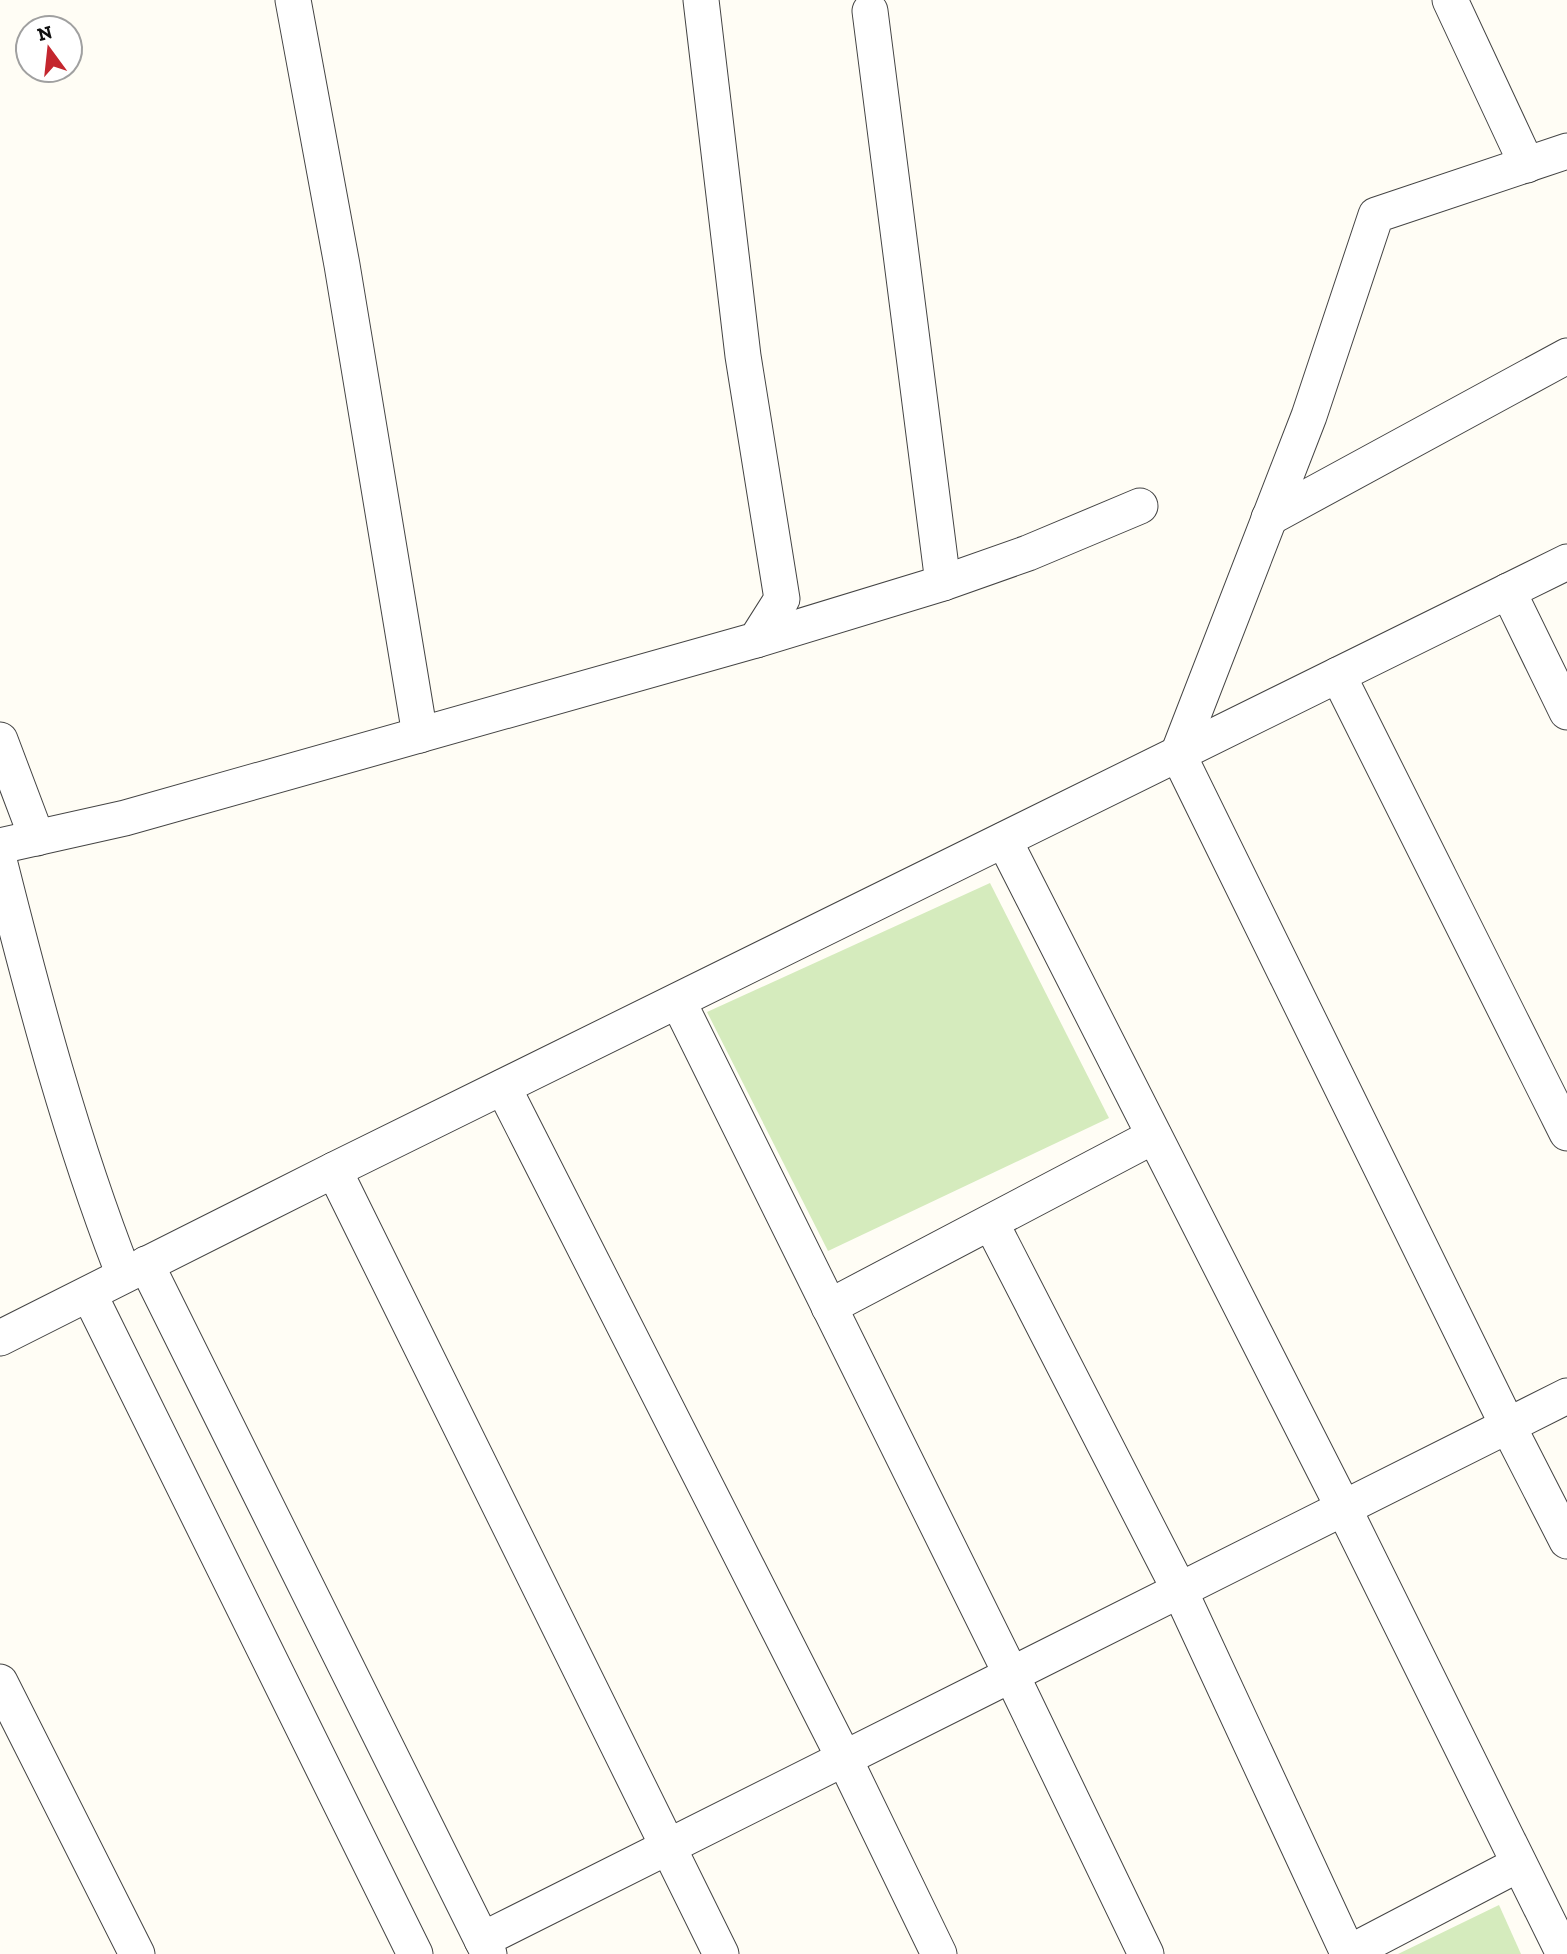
<svg xmlns="http://www.w3.org/2000/svg" width="1567" height="1954" font-family="'Zilla Slab',serif">
<style>
.green{fill:#d5ebbd}
.lines{fill:none;stroke-linecap:round;stroke-linejoin:round}
.street-casing{stroke:#444;stroke-width:37}
.street{stroke:#fff;stroke-width:35}
</style>
<rect width="100%" height="100%" fill="#fffdf5"/>
<g class="green">
<path d="M990,883L1109,1118L828,1251L707,1012Z"/>
<path d="M1499,1905L1521,1954H1398Z"/>
</g>
<g class="lines">
<g class="street-casing">
<g id="street">
<path d="M293,0L342,265L420,735"/>
<path d="M1450,0L1527,165"/>
<path d="M870,11L943,583"/>
<path d="M1567,151L1376,215L1309,416L1178,754L1507,1424L1567,1541"/>
<path d="M1269,518L1567,356"/>
<path d="M1508,591L1567,712"/>
<path d="M756,640L943,583L1028,553L1140,506"/>
<path d="M1338,675L1567,1133"/>
<path d="M0,740L37,838"/>
<path d="M1004,840L1343,1507L1564,1954"/>
<path d="M0,846L125,818L756,640L782,599L743,356L701,0"/>
<path d="M0,864C35,1003 72,1142 124,1275"/>
<path d="M678,1001L1011,1674L1146,1954"/>
<path d="M503,1087L844,1758L939,1954"/>
<path d="M334,1170L721,1954"/>
<path d="M991,1223L1179,1589L1348,1953"/>
<path d="M146,1264L489,1954"/>
<path d="M89,1294L415,1954"/>
<path d="M829,1307L1154,1136"/>
<path d="M0,1338L334,1170L1567,562"/>
<path d="M0,1682L137,1954"/>
<path d="M482,1940L1567,1396"/>
<path d="M1347,1954L1519,1864"/>
</g>
</g>
<use href="#street" class="street"/>
</g>
<g transform="translate(49 49) rotate(345)"><circle r="33" fill="#ffffff" stroke="#a0a0a0" stroke-width="2"/>
<path d="M0-5L12 26L0 18L-12 26Z" fill="#c4262e"/>
<text y="-10" font-size="19" font-weight="bold" text-anchor="middle" fill="#111111">N</text>
</g>
</svg>
